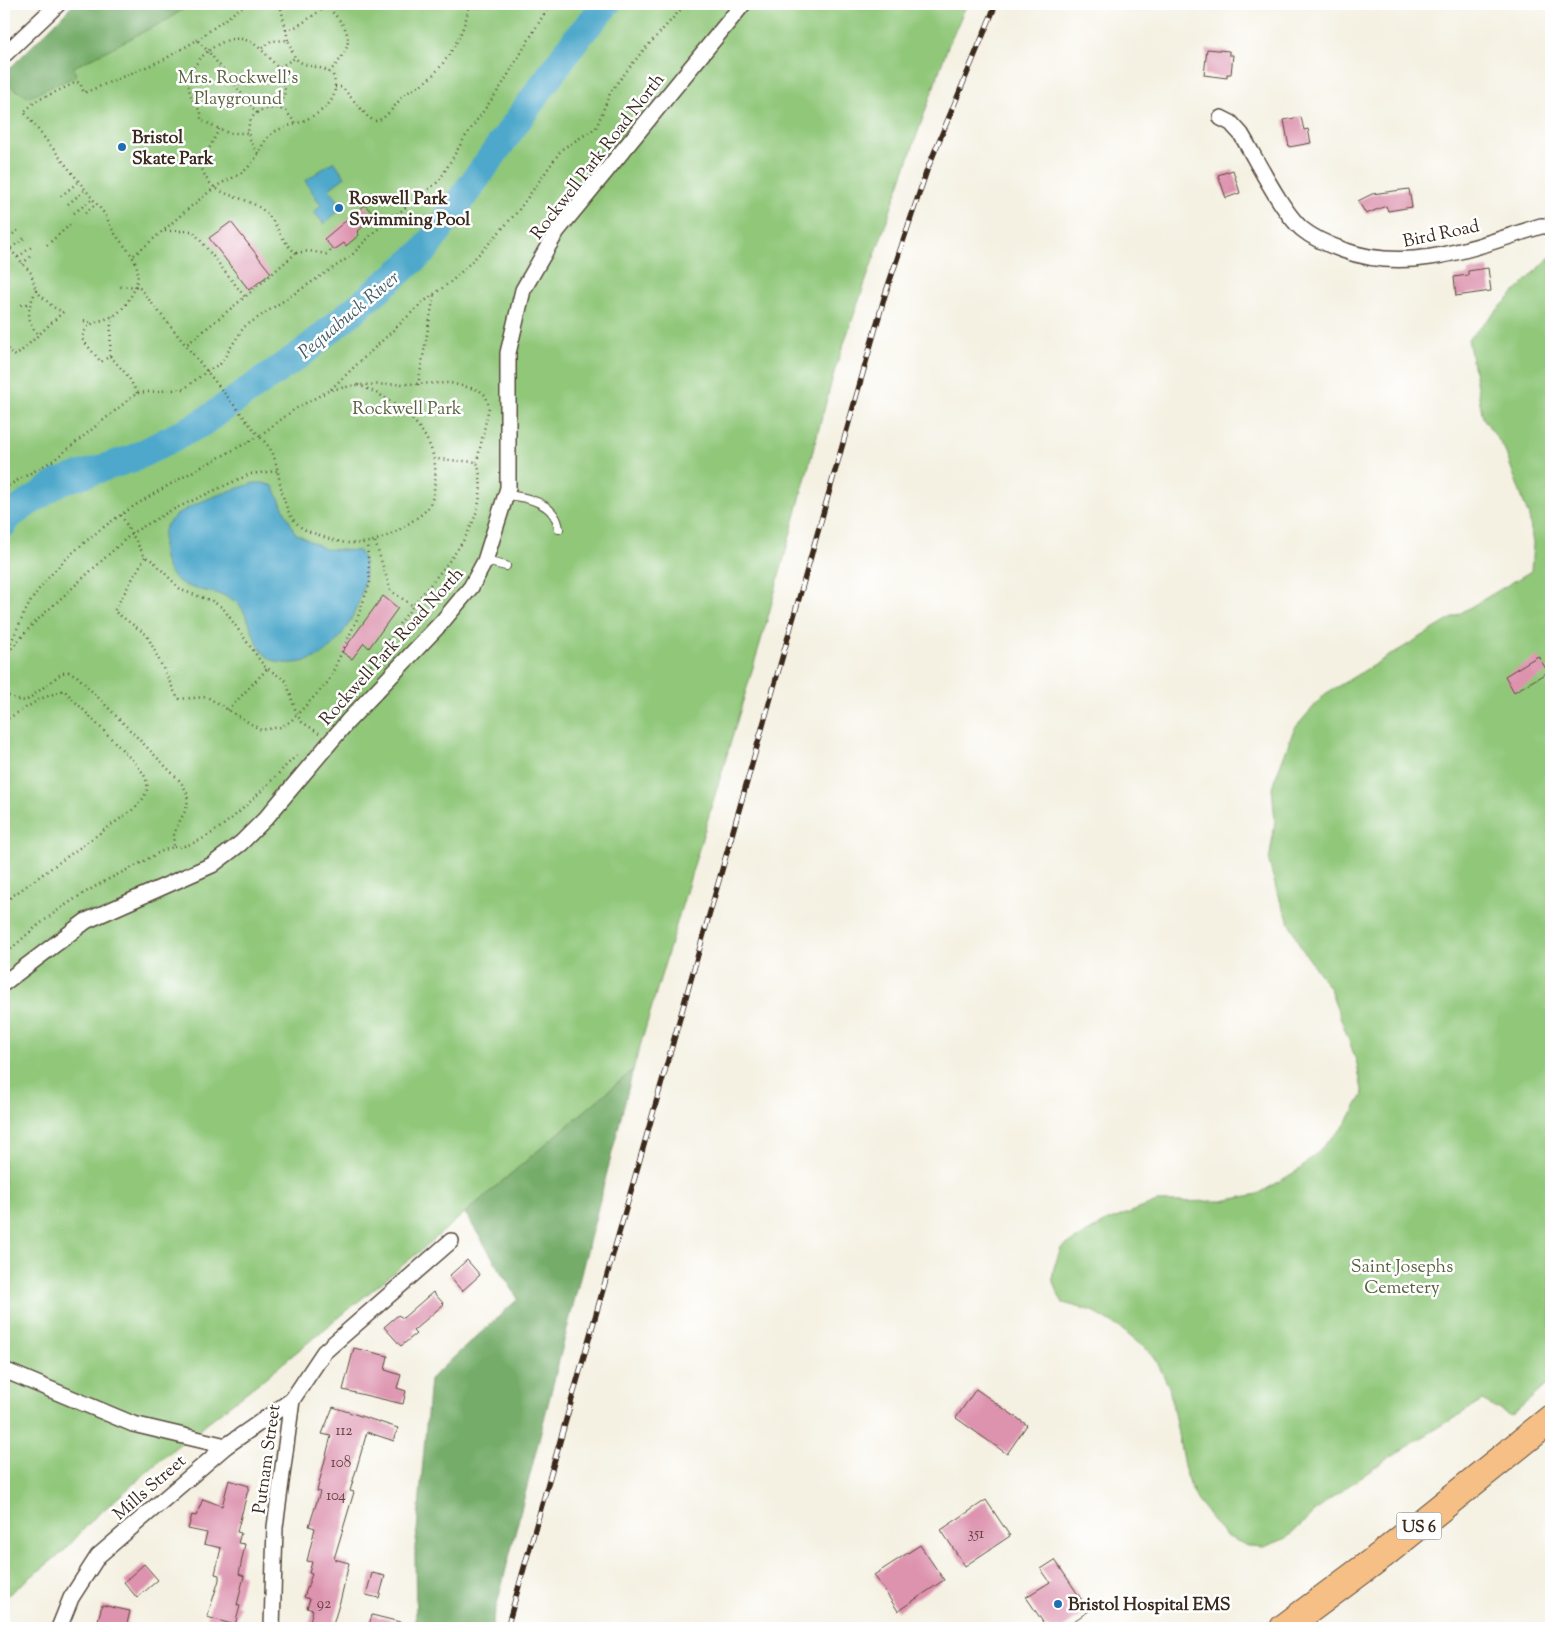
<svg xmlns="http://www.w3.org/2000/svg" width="1555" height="1632" font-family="'Sorts Mill Goudy',serif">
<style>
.green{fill:#90c779;stroke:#66784c}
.forest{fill:#74ac69;stroke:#586b44}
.water{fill:#4da8cb;stroke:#446974}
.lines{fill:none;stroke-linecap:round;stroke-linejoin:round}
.river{stroke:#4da8cb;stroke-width:28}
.building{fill:#dd93ae}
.lane-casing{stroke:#57483b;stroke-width:10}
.street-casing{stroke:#57483b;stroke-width:18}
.highway-casing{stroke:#57483b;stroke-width:30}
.path{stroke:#57483b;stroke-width:2.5;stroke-dasharray:1 4;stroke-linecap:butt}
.lane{stroke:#fff;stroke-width:8}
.street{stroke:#fff;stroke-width:15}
.highway{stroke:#f5bf86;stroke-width:28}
.rail-casing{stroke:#3b2a1e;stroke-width:5.5}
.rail{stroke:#fff;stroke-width:4;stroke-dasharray:11;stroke-linecap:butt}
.poi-dot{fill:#1f6fb2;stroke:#fff;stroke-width:2}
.labels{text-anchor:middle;stroke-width:5;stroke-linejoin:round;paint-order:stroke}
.number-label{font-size:15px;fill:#644442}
.shield{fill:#fff;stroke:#766a62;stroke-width:1}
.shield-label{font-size:16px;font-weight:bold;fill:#3b2a1e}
.park-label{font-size:18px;fill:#59613e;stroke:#fff}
.poi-label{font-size:18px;font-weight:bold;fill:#3b2a1e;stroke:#fff;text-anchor:start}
.street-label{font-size:18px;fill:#3b2a1e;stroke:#fff}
.water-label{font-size:19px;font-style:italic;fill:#425c63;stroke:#fff}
</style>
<rect width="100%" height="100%" fill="#fff"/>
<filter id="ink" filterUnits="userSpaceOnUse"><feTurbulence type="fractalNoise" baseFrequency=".02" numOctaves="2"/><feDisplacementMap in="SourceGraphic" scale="10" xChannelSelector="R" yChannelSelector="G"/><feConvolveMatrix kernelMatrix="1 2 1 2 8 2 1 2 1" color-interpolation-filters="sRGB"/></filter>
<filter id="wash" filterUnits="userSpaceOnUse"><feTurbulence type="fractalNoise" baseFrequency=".0096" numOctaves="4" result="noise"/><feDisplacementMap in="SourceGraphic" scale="20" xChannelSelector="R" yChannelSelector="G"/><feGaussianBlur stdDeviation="1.12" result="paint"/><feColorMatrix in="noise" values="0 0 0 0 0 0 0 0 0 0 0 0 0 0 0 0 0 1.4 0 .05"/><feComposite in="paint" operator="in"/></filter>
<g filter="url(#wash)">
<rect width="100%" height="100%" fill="#f4f1e2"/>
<g class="green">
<path d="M74,4H967L948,46L835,369L768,617L633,1070L419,1252L261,1381L176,1447L93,1519L64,1551L4,1598V74Z"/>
<path d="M1551,256V1381L1511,1416L1482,1401L1390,1457L1328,1500L1287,1538L1264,1547L1248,1546L1224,1535L1197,1500L1186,1476L1169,1387L1154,1356L1120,1328L1092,1311L1063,1303C1048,1278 1051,1275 1061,1248L1108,1221L1157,1202L1222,1201L1258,1194L1300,1169L1344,1126L1363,1095L1356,1060L1330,989L1300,946L1278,896L1269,862L1275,822L1272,787L1294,729L1325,694L1531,571L1533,544L1529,517L1504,448L1483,418L1468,339Z"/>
</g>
<g class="forest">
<path d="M74,4H190L169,19L74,67L76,76L28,97L4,83V74Z"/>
<path d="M633,1070L491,1628H416L415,1554L430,1379L518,1299L465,1213Z"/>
</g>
<g class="water">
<path d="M334,161L345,177L329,189L343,207L324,224L314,212L321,205L305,181Z"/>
<path d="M254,483H263L273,486L295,533L325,549L359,551C377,575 350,631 329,649C317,660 300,664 284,663C249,659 257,619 235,601C221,590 194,593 178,581C169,574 164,563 163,552C163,545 162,532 166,526C179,505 231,491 254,483Z"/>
</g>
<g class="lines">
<path class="river" d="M4,524L9,516L59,482L134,458L202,423L305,351L424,251L576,39L607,4"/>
</g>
<g id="blocks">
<g class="building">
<path d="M1207,49L1229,51V55H1233L1231,74H1227V78L1204,75Z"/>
<path d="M1301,117L1304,130L1308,129L1311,143L1289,147L1284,120Z"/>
<path d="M1233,170L1240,193L1226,198L1218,175Z"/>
<path d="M1409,189L1412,207L1388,211L1386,206L1366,214L1358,201L1372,194Z"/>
<path d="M365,205L373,214L366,220L368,222L357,232L359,235L346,246L344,243L334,250L324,239Z"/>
<path d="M231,222L271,273L249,290L209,238Z"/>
<path d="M1488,268L1491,291L1456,296L1454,277L1468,275V271Z"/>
<path d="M383,596L398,608L369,648L364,643L352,659L342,652Z"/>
<path d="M1538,656L1548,672L1514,692L1505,676Z"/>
<path d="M467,1260L480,1275L462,1291L449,1276Z"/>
<path d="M433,1292L444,1304L413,1331L416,1334L401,1346L384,1327L398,1315L403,1318Z"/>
<path d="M354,1348L388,1356L385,1370L401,1375L397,1388L406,1391L403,1404L343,1390Z"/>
<path d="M976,1389L1027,1425L1007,1454L956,1418Z"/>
<path d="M333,1407L398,1428L394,1441L367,1432L350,1491L354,1492L334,1559L349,1563L341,1598L332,1628H308L313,1610L307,1608L310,1599L304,1597L312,1574L309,1573L312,1562L307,1561L315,1528L309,1526L320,1492L317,1491L331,1436L322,1434Z"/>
<path d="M229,1480L249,1486L237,1532L241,1533L238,1543L245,1544L239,1574L244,1576L237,1605L240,1606L235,1625L207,1617L219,1580V1575L215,1574L221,1548L204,1544L207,1533L188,1529L192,1515L196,1516L203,1499L222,1506Z"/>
<path d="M986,1500L1010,1536L965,1566L941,1530Z"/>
<path d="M920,1545L944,1580L898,1611L874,1575Z"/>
<path d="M1055,1560L1089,1611L1063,1628H1047L1026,1597L1050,1582L1041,1569Z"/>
<path d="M144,1564L158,1580L137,1598L124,1582Z"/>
<path d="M372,1573L385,1576L379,1598L366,1595Z"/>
<path d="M102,1605L130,1611L126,1628L97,1624Z"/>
<path d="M372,1615L408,1624L407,1628H368Z"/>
</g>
</g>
</g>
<g filter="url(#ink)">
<use href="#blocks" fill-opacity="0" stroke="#57483b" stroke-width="1"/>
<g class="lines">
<g class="lane-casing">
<g id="lane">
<path d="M506,495C528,497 556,503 559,529"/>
<path d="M485,561L506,566"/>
</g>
</g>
<g class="street-casing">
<g id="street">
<path d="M4,55L58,4"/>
<path d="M1221,118L1231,123L1241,134C1256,159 1282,212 1302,229C1314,239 1329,245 1343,250C1410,275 1477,246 1541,226H1551"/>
<path d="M4,983L86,921L212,865L241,843L266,818L348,721L442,622L471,587L485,561L508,488V353L523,290L557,231L743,4"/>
<path d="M4,1370L133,1424L226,1446"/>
<path d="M59,1628L71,1598L98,1556L226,1446L292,1400"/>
<path d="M272,1628L275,1527L292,1400L324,1352L451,1241"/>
</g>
</g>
<g class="highway-casing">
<path id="highway" d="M1284,1628L1382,1555L1551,1419"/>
</g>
<g class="path">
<path d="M280,4L286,30"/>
<path d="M197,40L246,4"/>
<path d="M288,40L286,30C303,26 312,14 327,7C354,32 355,46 329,72"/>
<path d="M262,48L271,41L288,40L295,58"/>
<path d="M335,87H342L368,117L374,121C385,121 395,105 402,97C411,89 423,85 431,77C450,58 466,30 469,4"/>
<path d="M257,113L208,51C240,27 256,41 278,68"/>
<path d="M219,129L201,165C210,201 241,191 264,211C278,223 281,242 296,253L245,297"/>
<path d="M258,153C236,127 254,100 286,111L296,124C319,114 342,103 333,75C321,64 306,69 295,58L278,68C288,82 285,93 281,109"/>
<path d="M61,196L77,183"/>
<path d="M68,204L84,191"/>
<path d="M74,213L91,200"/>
<path d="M85,213L96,204"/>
<path d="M165,231H193L245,297L186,345"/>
<path d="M5,240L21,228"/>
<path d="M4,242L31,273L36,291"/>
<path d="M47,245L71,224"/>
<path d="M11,248L27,236"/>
<path d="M296,253L309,251L326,254L333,249"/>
<path d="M134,255C162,233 188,207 217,186C226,180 237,177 244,171C270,148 254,134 296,124"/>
<path d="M18,257L34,245"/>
<path d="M22,264L30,257"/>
<path d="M21,305L29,304"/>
<path d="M84,321L91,323"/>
<path d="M5,339L9,352L16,356L63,312L53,307L36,291C28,306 25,321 38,334"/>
<path d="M110,356L111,322L113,316"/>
<path d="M358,385C399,400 440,434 435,481C434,489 434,497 430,504C426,513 416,518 408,524C378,544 354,550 319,535C314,533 306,531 302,528C279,511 282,477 273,454C270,447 264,441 259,436L295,409L330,390L357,385L450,383L479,390L486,396L489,407L477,462"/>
<path d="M418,385L434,295"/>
<path d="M331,389L422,303L453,280L484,249L518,211L562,149L596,128L611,91L641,53L686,4"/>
<path d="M137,393L128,376L110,356L101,362L82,339C86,320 99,323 113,316C121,312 127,303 131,296C153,258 115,247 107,217L24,112L36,101L77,82L80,83L84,93L165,59L197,40L208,51C186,70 182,90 201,112V120L228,133H248"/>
<path d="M4,488L54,460L137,393L184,389L207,371L220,364L244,327L351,256L373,233L439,181L465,137L502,85L550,4"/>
<path d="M121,515L145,557L153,561L181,590L212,601L223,608L264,666L286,681L297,715L302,722L319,733"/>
<path d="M375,542L391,591L413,606"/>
<path d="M145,557L114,611L147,635L178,699L207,697L261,730L281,727L291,721L328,682L357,619L370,583L367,543"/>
<path d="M4,656C15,636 26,605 39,589C96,517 181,479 259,436L138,286L119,287"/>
<path d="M5,656L33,624L132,533L170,511L250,474L277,471"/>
<path d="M4,694L18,700L26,701L62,673L69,672L77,676L179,780C203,809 169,819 174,847C158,851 147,860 133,867C84,890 42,918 4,956"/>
<path d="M351,694C371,665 391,634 413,606C445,564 494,521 477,462L435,459"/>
<path d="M228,710L267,669"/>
<path d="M4,721L40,699L64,690L137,765C151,782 151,792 135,808L4,902"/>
<path d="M174,847C214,848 270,780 298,754"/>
</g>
<use href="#lane" class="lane"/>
<use href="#street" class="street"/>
<use href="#highway" class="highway"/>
<g class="rail-casing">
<path id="rail" d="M507,1628L885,295L927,170L996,4"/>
</g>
<use href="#rail" class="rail"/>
</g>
</g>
<g class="poi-dot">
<circle cx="122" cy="147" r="5"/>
<circle cx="339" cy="208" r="5"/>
<circle cx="1058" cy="1604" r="5"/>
</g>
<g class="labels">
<g class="number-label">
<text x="344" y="1435">112</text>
<text x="341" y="1467">108</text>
<text x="336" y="1500">104</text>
<text x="976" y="1538">351</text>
<text x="324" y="1608">92</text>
</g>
<rect class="shield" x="1396.5" y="1512.5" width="45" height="27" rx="4"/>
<g class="shield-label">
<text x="1419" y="1532">US 6</text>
</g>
<g class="park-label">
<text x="238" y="83">Mrs. Rockwell's<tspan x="238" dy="21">Playground</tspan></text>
<text x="407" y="414">Rockwell Park</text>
<text x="1402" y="1272">Saint Josephs<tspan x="1402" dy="21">Cemetery</tspan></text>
</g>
<g class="poi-label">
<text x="132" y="143">Bristol<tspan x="132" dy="21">Skate Park</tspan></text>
<text x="349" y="204">Roswell Park<tspan x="349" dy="21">Swimming Pool</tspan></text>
<text x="1068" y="1610">Bristol Hospital EMS</text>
</g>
<g class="street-label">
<text transform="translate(597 156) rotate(-52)" y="6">Rockwell Park Road North</text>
<text transform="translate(1441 233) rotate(-12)" y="6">Bird Road</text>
<text transform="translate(391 646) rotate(-48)" y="6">Rockwell Park Road North</text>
<text transform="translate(266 1459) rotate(-82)" y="6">Putnam Street</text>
<text transform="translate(149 1487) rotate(-41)" y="6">Mills Street</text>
</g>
<g class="water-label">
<text transform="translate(348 314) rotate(-40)" y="7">Pequabuck River</text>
</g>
</g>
<rect width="1555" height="1632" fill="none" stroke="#fff" stroke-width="20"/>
</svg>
